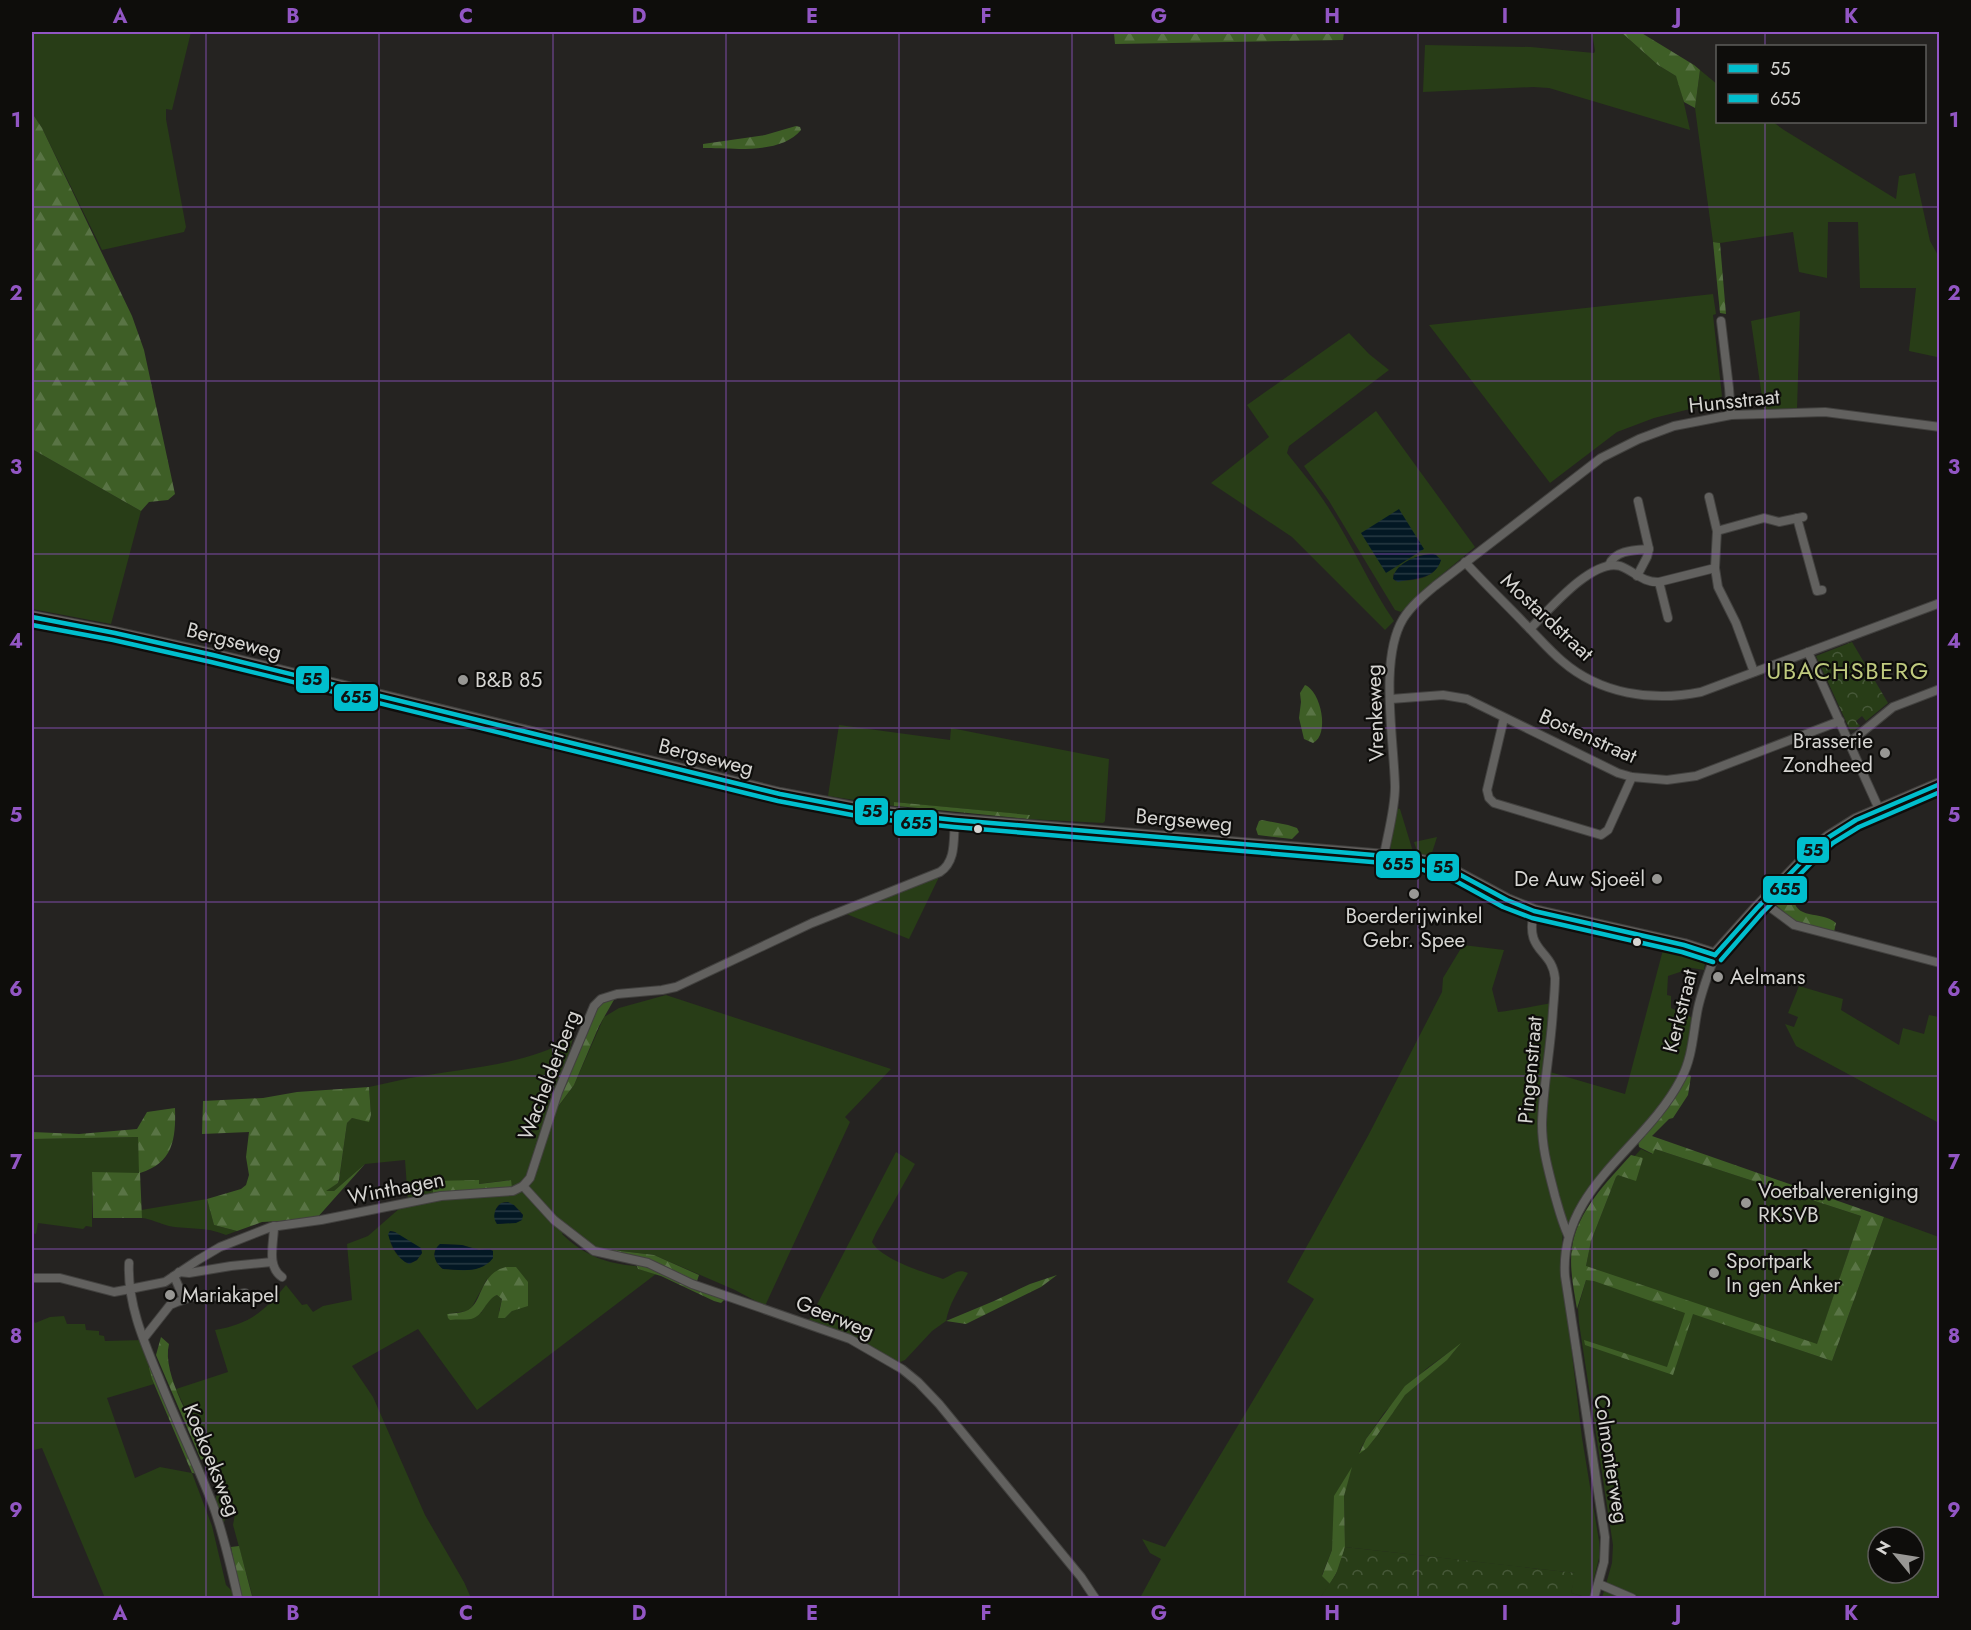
<svg xmlns="http://www.w3.org/2000/svg" width="1971" height="1630" font-family="Jost,sans-serif">
<style>
.grass{fill:#283d17;fill-rule:evenodd}
.forest{fill:url(#forest-firs)}
.park{fill:url(#park-crowns)}
.water{fill:url(#water-rules)}
.lines{fill:none;stroke-linecap:round;stroke-linejoin:round}
.stream{stroke:#031824;stroke-width:2}
.street-casing{stroke:#42413f;stroke-width:10}
.secondary-casing{stroke:#42413f;stroke-width:14}
.street{stroke:#62615f;stroke-width:8}
.secondary{stroke:#615e5c;stroke-width:12}
.bus-1-casing{stroke:#0e0d0b;stroke-width:9}
.bus-2-casing{stroke:#0e0d0b;stroke-width:9}
.bus-1{stroke:#00becd;stroke-width:4.5}
.bus-2{stroke:#00becd;stroke-width:4.5}
.grid{fill:none;stroke:#9256c4;stroke-width:1.5;stroke-opacity:0.55}
.poi-dot{fill:#989794;stroke:#0e0d0b;stroke-width:2}
.bus-dot{fill:#d6d5d2;stroke:#0e0d0b;stroke-width:2}
.labels{text-anchor:middle;stroke-width:4.5;stroke-linejoin:round;paint-order:stroke}
.street-label{font-size:21px;fill:#d6d5d2;stroke:#0e0d0b}
.poi-label{font-size:21px;fill:#d6d5d2;stroke:#0e0d0b;text-anchor:start}
.quarter-label{font-size:24px;letter-spacing:1.5px;fill:#bfca7e;stroke:#0e0d0b}
.line-badge{stroke:#0e0d0b;stroke-width:2}
.pale-badge-label{font-size:16px;text-anchor:middle;font-weight:bold;fill:#111}
.neatline{fill:none;stroke:#9256c4;stroke-width:2}
.grid-label{font-size:20px;text-anchor:middle;font-weight:bold;fill:#9256c4}
</style>
<defs>
<pattern id="forest-firs" width="22" height="20" patternUnits="userSpaceOnUse" patternTransform="scale(1.5)"><rect width="22" height="20" fill="#3e5e26"/><path d="M5 1l3.5 6h-7zM16 11l3.5 6h-7z" fill="#597445"/></pattern>
<pattern id="park-crowns" width="20" height="18" patternUnits="userSpaceOnUse" patternTransform="scale(1.5)"><rect width="20" height="18" fill="#283d17"/><path d="M2 6a3 3 0 1 1 6 0M12 15a3 3 0 1 1 6 0" fill="none" stroke="#465838"/></pattern>
<pattern id="water-rules" width="6" height="5" patternUnits="userSpaceOnUse" patternTransform="scale(1.5)"><rect width="6" height="5" fill="#031824"/><path d="M0 2.5h6" fill="none" stroke="#273943"/></pattern>
</defs>
<rect width="100%" height="100%" fill="#252321"/>
<g class="grass">
<path d="M32,32H191L172,110L166,109V119L186,227L184,232L102,250L42,128L32,113Z"/>
<path d="M1592,32H1621L1658,65L1676,76L1679,81L1690,130L1549,88L1533,87L1423,92L1425,45L1531,47L1594,53L1595,51Z"/>
<path d="M1700,70L1717,84L1718,122H1773L1784,130L1896,199L1899,176L1915,173L1930,241L1939,257L1940,347L1937,357L1909,351L1916,288H1860L1858,222H1828L1827,278L1799,272L1793,232L1720,243L1713,242L1695,108Z"/>
<path d="M1713,294L1716,314L1713,315L1722,396L1718,402L1654,418L1617,432L1550,483L1429,325Z"/>
<path d="M1800,311L1797,410L1764,411L1751,321Z"/>
<path d="M1349,333L1369,354L1389,370L1289,446L1287,453C1299,469 1313,484 1324,501C1350,539 1368,583 1394,621L1385,630L1292,537L1211,483L1269,437L1247,405Z"/>
<path d="M1376,411L1475,547L1434,581L1401,612L1395,610L1329,501L1304,466ZM1430,554L1436,555L1441,560C1433,581 1414,580 1395,581L1393,575C1403,563 1414,556 1430,554Z"/>
<path d="M32,449L141,511L111,624L32,609Z"/>
<path d="M839,725L950,740L951,728L1109,759L1105,821L1103,823L1028,819L1029,815L894,802V806L828,796Z"/>
<path d="M1397,808L1400,809L1414,855L1396,852L1391,849L1390,845Z"/>
<path d="M1437,837L1431,856L1418,854L1414,842Z"/>
<path d="M939,877L909,939L844,913Z"/>
<path d="M1463,945L1504,950L1492,989L1498,1012C1517,1010 1534,1006 1552,1003L1541,1122L1563,1230L1561,1263L1582,1438L1599,1541V1558L1589,1598L1571,1593L1575,1573L1345,1547L1344,1496L1350,1470L1334,1526L1332,1550L1322,1575L1330,1584L1320,1598H1140L1161,1559L1150,1553L1142,1539L1165,1547L1314,1299L1287,1282L1369,1134L1442,992L1443,978ZM1459,1345C1444,1367 1420,1378 1403,1397C1388,1414 1380,1441 1359,1452L1366,1439L1384,1413L1426,1369Z"/>
<path d="M1664,946L1699,957L1705,962L1704,970L1686,967L1680,972L1668,976L1667,995L1671,996V1008L1693,1018L1688,1054L1678,1078L1655,1112L1585,1193L1567,1226L1550,1172L1544,1119L1550,1072L1625,1094Z"/>
<path d="M1799,986L1843,999L1841,1010L1899,1045L1903,1028L1924,1034L1929,1015L1939,1017V1123L1796,1046L1785,1024L1794,1027L1798,1017L1788,1013Z"/>
<path d="M666,995L891,1069L845,1117L850,1122L765,1306L735,1290L654,1255L596,1248L569,1227L562,1234C583,1255 607,1264 636,1266L638,1269L656,1274L477,1410L418,1329L352,1366L373,1397L425,1515L464,1582L471,1598H253L233,1525L236,1508L232,1504L228,1506L224,1523L215,1500L218,1491L217,1485L204,1449L176,1389L228,1372L215,1330C249,1324 264,1312 286,1285L302,1305L307,1304L313,1312L323,1306L352,1300L347,1244L368,1236L408,1201L405,1160L365,1164L334,1191H324L338,1183L339,1181L347,1123L352,1118L369,1121L371,1115L369,1087C383,1084 396,1081 410,1078C464,1068 523,1066 573,1038L553,1114L574,1085L604,1017L619,1008ZM479,1180L478,1184L510,1180L512,1186L475,1195ZM505,1202C514,1205 518,1208 523,1215L520,1221L499,1224C493,1215 493,1206 505,1202ZM390,1231L395,1232L422,1253L417,1260L409,1264C397,1258 387,1244 390,1231ZM440,1244L462,1245L479,1250L489,1249L493,1251V1258C480,1273 462,1270 443,1269L437,1263L434,1254ZM487,1279L512,1311L505,1318L499,1311L502,1299L497,1295L490,1298L481,1313L447,1314L467,1311L472,1307Z"/>
<path d="M138,1137L140,1173H92V1227L86,1226L83,1229L38,1223L36,1234L32,1233V1139Z"/>
<path d="M1641,1149L1652,1154L1655,1149L1861,1216L1817,1345L1797,1349L1832,1361L1884,1217L1939,1237V1598H1602L1612,1563L1613,1545L1579,1323L1578,1308L1586,1280V1266L1591,1241L1616,1177ZM1878,1537H1914V1573H1878Z"/>
<path d="M896,1152L915,1164L876,1233L872,1242C882,1260 924,1272 943,1279C953,1275 957,1268 968,1273C959,1289 949,1304 946,1321L932,1331L905,1360L898,1363L808,1322Z"/>
<path d="M207,1199L214,1225L237,1231L226,1235C204,1226 191,1230 169,1226C160,1224 152,1219 142,1218L141,1210Z"/>
<path d="M64,1316L67,1324H85L86,1330L99,1331V1335L104,1336L105,1341L144,1340L146,1343L152,1379L154,1384L107,1398L135,1478L160,1467L192,1473L212,1526L226,1585L233,1592L235,1598H105L42,1448L34,1450L32,1445V1317L35,1323L50,1317Z"/>
</g>
<g class="forest">
<path d="M1253,32H1344L1343,40L1115,44L1114,33Z"/>
<path d="M1621,32H1640L1694,65L1700,70L1695,108L1684,102L1676,76L1658,65Z"/>
<path d="M32,113L42,128L132,316L144,350L175,494L168,500L149,502L141,511L32,449Z"/>
<path d="M796,126L800,127L801,130C781,155 731,148 703,148V144L765,135Z"/>
<path d="M1713,242L1720,243L1726,314L1720,313Z"/>
<path d="M1305,685C1321,691 1330,735 1313,743L1304,739L1299,718L1301,702L1300,693Z"/>
<path d="M894,802L1030,815L1028,819L908,807L894,806Z"/>
<path d="M1262,820L1288,825L1297,828L1299,832L1292,839L1258,835L1256,829L1259,821Z"/>
<path d="M1786,885L1794,890C1790,923 1820,909 1836,923L1834,932L1799,923L1788,916L1771,900Z"/>
<path d="M615,998L599,1026L574,1085L551,1116L596,1003Z"/>
<path d="M1689,1075L1691,1076L1688,1095L1673,1118L1669,1119L1652,1136L1884,1217L1832,1361L1693,1314L1673,1375L1585,1345L1584,1340L1667,1367L1685,1313L1594,1281L1586,1280L1577,1309C1574,1290 1569,1268 1572,1248C1577,1211 1607,1182 1631,1155L1643,1158L1636,1181L1618,1175L1616,1177L1591,1241L1586,1266L1817,1344L1861,1216L1655,1149L1653,1154L1639,1147L1638,1141L1686,1076Z"/>
<path d="M369,1087L371,1115L369,1122L352,1118L347,1123L339,1180L338,1183L326,1191H334L365,1164L316,1219L262,1222L237,1231L214,1225L207,1199L241,1189L246,1185L249,1175L246,1157L249,1132L202,1134L203,1101L263,1098L297,1092Z"/>
<path d="M175,1108C176,1139 173,1163 140,1173L142,1218H93L92,1172L139,1173L138,1137L32,1139V1132L79,1134L137,1129L147,1112Z"/>
<path d="M479,1180V1184L511,1180L512,1187L475,1195L433,1200V1181Z"/>
<path d="M596,1248L654,1255L699,1275L697,1281L666,1269Z"/>
<path d="M636,1264L649,1268L724,1300L721,1303L714,1301L661,1276L638,1269Z"/>
<path d="M506,1267H516L528,1282V1306L512,1311L505,1318H498L502,1299L497,1295C485,1300 484,1316 471,1319C465,1320 457,1319 450,1320L448,1318L447,1314C453,1313 460,1313 466,1311C483,1305 478,1274 506,1267Z"/>
<path d="M1057,1275L1041,1287L966,1324L946,1321L994,1301L1030,1284Z"/>
<path d="M161,1337L169,1344C161,1375 196,1427 207,1457L201,1460L156,1355Z"/>
<path d="M1461,1343L1447,1360L1405,1395L1376,1437L1367,1448L1359,1454L1366,1439L1405,1386Z"/>
<path d="M151,1360L199,1474L192,1473L152,1379L149,1368Z"/>
<path d="M1352,1467L1344,1496L1345,1547L1341,1565L1330,1584L1322,1576L1332,1550L1334,1496Z"/>
<path d="M239,1546L252,1596L253,1598H241L231,1547Z"/>
</g>
<g class="park">
<path d="M1852,642L1888,703L1866,721L1862,716L1856,721L1860,726L1855,730H1850L1816,656Z"/>
<path d="M1345,1547L1576,1573L1571,1593L1588,1598H1320L1336,1574Z"/>
</g>
<g class="water">
<path d="M1399,509L1424,549L1386,573L1361,533Z"/>
<path d="M1433,554L1436,555L1441,560C1435,580 1414,578 1398,582L1393,579C1395,563 1418,554 1433,554Z"/>
<path d="M508,1202L514,1205L523,1215L522,1220L516,1223L497,1224C492,1217 494,1209 501,1203Z"/>
<path d="M390,1231L395,1232L421,1248L422,1253L417,1260L409,1264C397,1259 391,1245 388,1234Z"/>
<path d="M440,1244L462,1245L479,1250L489,1249L493,1251V1258C481,1274 461,1270 443,1269C435,1263 430,1252 440,1244Z"/>
</g>
<g class="lines">
<path class="stream" d="M32,1442L33,1445"/>
<g class="street-casing">
<g id="street">
<path d="M1721,321L1729,388L1731,415"/>
<path d="M1709,497L1717,531L1715,568L1718,587L1736,623L1754,672"/>
<path d="M1797,518L1817,591L1822,590"/>
<path d="M1717,531L1764,518L1779,522L1803,517"/>
<path d="M1465,562C1485,584 1506,604 1526,625C1538,637 1549,650 1562,661C1600,694 1652,702 1701,692L1940,603"/>
<path d="M1609,565C1615,550 1634,550 1649,549"/>
<path d="M1637,576L1647,557L1649,549L1638,501"/>
<path d="M1659,582L1668,618"/>
<path d="M1530,629C1548,611 1592,558 1620,566C1634,571 1643,583 1659,582L1715,568"/>
<path d="M1808,652L1879,809"/>
<path d="M1391,699L1443,695L1467,699L1618,773L1632,777L1667,780L1696,776L1840,721"/>
<path d="M1504,718L1487,790L1489,798L1494,803L1601,835L1608,830L1632,777"/>
<path d="M1850,742L1893,707L1940,689"/>
<path d="M1384,855C1388,833 1395,809 1395,787C1394,739 1379,659 1403,619C1411,606 1423,596 1435,586L1601,458L1639,439L1674,426L1731,415L1825,412L1940,427"/>
<path d="M1763,902L1794,925L1940,963"/>
<path d="M1534,911C1524,953 1552,948 1555,978C1555,988 1554,999 1553,1010C1551,1048 1543,1086 1542,1124C1542,1150 1549,1172 1555,1196C1559,1210 1562,1222 1568,1235"/>
<path d="M523,1186L554,1220L594,1251L648,1263L692,1284L850,1339L902,1369L918,1382L939,1404L1081,1577L1095,1598"/>
<path d="M274,1226C274,1243 266,1266 282,1277"/>
<path d="M129,1263C127,1303 144,1342 159,1378C176,1421 196,1462 213,1505C224,1536 231,1567 238,1598"/>
<path d="M179,1272L189,1273L231,1266L272,1262"/>
<path d="M174,1276L184,1299"/>
<path d="M32,1278H60L114,1292L125,1290L165,1282L198,1260L220,1247L271,1227L321,1220L441,1196L513,1191L523,1186L530,1178L558,1092L594,1006L601,999L617,994L662,990L676,987L812,923L940,872C957,861 953,838 955,820"/>
<path d="M144,1338L170,1305L177,1302L191,1297L231,1296L245,1293"/>
<path d="M1599,1584L1632,1598"/>
<path d="M1594,1598L1604,1562L1605,1537L1565,1276C1559,1188 1645,1149 1681,1079C1693,1057 1693,1032 1698,1008C1702,990 1709,972 1715,955"/>
</g>
</g>
<g class="secondary-casing">
<path id="secondary" d="M32,617L115,633L213,655L780,794L869,811L955,820L1409,858L1427,862L1455,872L1507,900L1534,911L1684,945L1715,955L1757,908L1814,849L1829,837L1856,820L1940,784"/>
</g>
<use href="#street" class="street"/>
<use href="#secondary" class="secondary"/>
<g class="bus-1-casing">
<g id="bus-1">
<path d="M32,617L115,633L213,655L780,794L869,811L955,820L1409,858L1427,862L1455,872L1507,900L1534,911L1684,945L1715,955"/>
<path d="M1715,955L1757,908L1814,849L1829,837L1856,820L1940,784"/>
</g>
</g>
<g class="bus-2-casing">
<g id="bus-2">
<path d="M32,625L113,640L211,662L778,801L868,818L954,827L1408,865L1452,879L1503,907L1532,918L1682,952L1713,962"/>
<path d="M1721,960L1762,913L1819,855L1833,843L1859,827L1940,792"/>
</g>
</g>
<use href="#bus-1" class="bus-1"/>
<use href="#bus-2" class="bus-2"/>
</g>
<path class="grid" d="M206,32V1598M379,32V1598M553,32V1598M726,32V1598M899,32V1598M1072,32V1598M1245,32V1598M1418,32V1598M1592,32V1598M1765,32V46M1765,122V1598M32,207H1940M32,381H1940M32,554H1940M32,728H1940M32,902H1940M32,1076H1940M32,1249H1940M32,1423H1940"/>
<g class="poi-dot">
<circle cx="463" cy="680" r="6"/>
<circle cx="1885" cy="753" r="6"/>
<circle cx="1657" cy="879" r="6"/>
<circle cx="1414" cy="894" r="6"/>
<circle cx="1718" cy="977" r="6"/>
<circle cx="1746" cy="1203" r="6"/>
<circle cx="1714" cy="1273" r="6"/>
<circle cx="170" cy="1295" r="6"/>
</g>
<g class="bus-dot">
<circle cx="978" cy="829" r="5"/>
<circle cx="1637" cy="942" r="5"/>
</g>
<g class="labels">
<g class="street-label">
<text transform="translate(1734 401) rotate(-6)" y="7">Hunsstraat</text>
<text transform="translate(1547 617) rotate(43)" y="7">Mostardstraat</text>
<text transform="translate(234 641) rotate(14)" y="7">Bergseweg</text>
<text transform="translate(1375 713) rotate(-92)" y="7">Vrenkeweg</text>
<text transform="translate(1588 736) rotate(24)" y="7">Bostenstraat</text>
<text transform="translate(706 757) rotate(14)" y="7">Bergseweg</text>
<text transform="translate(1184 820) rotate(5)" y="7">Bergseweg</text>
<text transform="translate(1680 1011) rotate(-76)" y="7">Kerkstraat</text>
<text transform="translate(1530 1070) rotate(-85)" y="7">Pingenstraat</text>
<text transform="translate(549 1075) rotate(-69)" y="7">Wachelderberg</text>
<text transform="translate(396 1188) rotate(-11)" y="7">Winthagen</text>
<text transform="translate(835 1317) rotate(22)" y="7">Geerweg</text>
<text transform="translate(1611 1459) rotate(81)" y="7">Colmonterweg</text>
<text transform="translate(212 1460) rotate(68)" y="7">Koekoeksweg</text>
</g>
<g class="poi-label">
<text x="475" y="687">B&amp;B 85</text>
<text x="1873" y="748" text-anchor="end">Brasserie<tspan x="1873" dy="24">Zondheed</tspan></text>
<text x="1645" y="886" text-anchor="end">De Auw Sjoeël</text>
<text x="1414" y="923" text-anchor="middle">Boerderijwinkel<tspan x="1414" dy="24">Gebr. Spee</tspan></text>
<text x="1730" y="984">Aelmans</text>
<text x="1758" y="1198">Voetbalvereniging<tspan x="1758" dy="24">RKSVB</tspan></text>
<text x="1726" y="1268">Sportpark<tspan x="1726" dy="24">In gen Anker</tspan></text>
<text x="182" y="1302">Mariakapel</text>
</g>
<g class="quarter-label">
<text x="1848" y="679">UBACHSBERG</text>
</g>
</g>
<g class="line-badge">
<rect x="295" y="665" width="35" height="29" rx="6" fill="#00becd"/>
<rect x="333" y="683" width="46" height="29" rx="6" fill="#00becd"/>
<rect x="854" y="797" width="35" height="29" rx="6" fill="#00becd"/>
<rect x="893" y="809" width="45" height="28" rx="6" fill="#00becd"/>
<rect x="1796" y="836" width="34" height="28" rx="6" fill="#00becd"/>
<rect x="1375" y="850" width="46" height="29" rx="6" fill="#00becd"/>
<rect x="1426" y="853" width="34" height="29" rx="6" fill="#00becd"/>
<rect x="1762" y="875" width="46" height="29" rx="6" fill="#00becd"/>
</g>
<g class="pale-badge-label">
<text x="312" y="685">55</text>
<text x="356" y="703">655</text>
<text x="872" y="817">55</text>
<text x="916" y="829">655</text>
<text x="1813" y="856">55</text>
<text x="1398" y="870">655</text>
<text x="1443" y="873">55</text>
<text x="1785" y="895">655</text>
</g>
<rect width="1971" height="1630" fill="none" stroke="#0e0d0b" stroke-width="66"/>
<rect x="1716" y="45" width="210" height="78" fill="#0e0d0b" stroke="#5e5d5b" stroke-width="1.5"/>
<rect x="1728" y="64" width="30" height="9" fill="#00becd" stroke="#5e5d5b" stroke-width="1.5"/>
<text x="1770" y="75" font-size="18" fill="#d6d5d2">55</text>
<rect x="1728" y="94" width="30" height="9" fill="#00becd" stroke="#5e5d5b" stroke-width="1.5"/>
<text x="1770" y="105" font-size="18" fill="#d6d5d2">655</text>
<g transform="translate(1896 1555) rotate(300)"><circle r="28" fill="#0e0d0b" stroke="#5e5d5b" stroke-width="1.5"/>
<path d="M0-4.5L10 22L0 15L-10 22Z" fill="#989794"/>
<text y="-9" font-size="16" font-weight="bold" text-anchor="middle" fill="#d6d5d2">N</text>
</g>
<rect x="33" y="33" width="1905" height="1564" class="neatline"/>
<g class="grid-label">
<text x="120" y="23">A</text>
<text x="293" y="23">B</text>
<text x="466" y="23">C</text>
<text x="639" y="23">D</text>
<text x="812" y="23">E</text>
<text x="986" y="23">F</text>
<text x="1159" y="23">G</text>
<text x="1332" y="23">H</text>
<text x="1505" y="23">I</text>
<text x="1678" y="23">J</text>
<text x="1851" y="23">K</text>
<text x="16" y="127">1</text>
<text x="1954" y="127">1</text>
<text x="16" y="300">2</text>
<text x="1954" y="300">2</text>
<text x="16" y="474">3</text>
<text x="1954" y="474">3</text>
<text x="16" y="648">4</text>
<text x="1954" y="648">4</text>
<text x="16" y="822">5</text>
<text x="1954" y="822">5</text>
<text x="16" y="996">6</text>
<text x="1954" y="996">6</text>
<text x="16" y="1169">7</text>
<text x="1954" y="1169">7</text>
<text x="16" y="1343">8</text>
<text x="1954" y="1343">8</text>
<text x="16" y="1517">9</text>
<text x="1954" y="1517">9</text>
<text x="120" y="1620">A</text>
<text x="293" y="1620">B</text>
<text x="466" y="1620">C</text>
<text x="639" y="1620">D</text>
<text x="812" y="1620">E</text>
<text x="986" y="1620">F</text>
<text x="1159" y="1620">G</text>
<text x="1332" y="1620">H</text>
<text x="1505" y="1620">I</text>
<text x="1678" y="1620">J</text>
<text x="1851" y="1620">K</text>
</g>
</svg>
